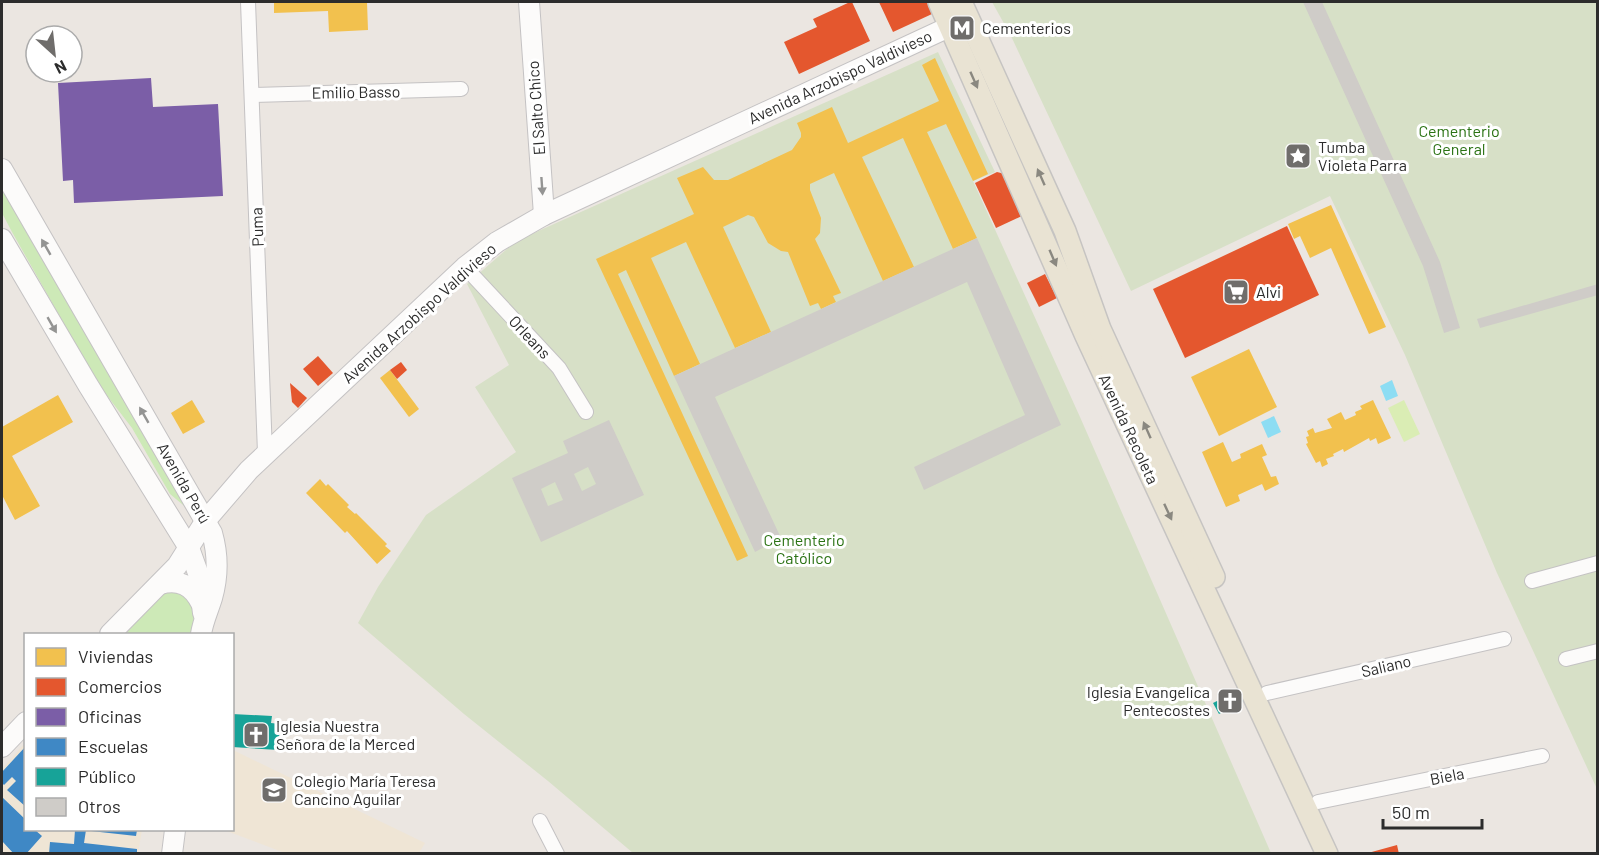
<svg xmlns="http://www.w3.org/2000/svg" width="1599" height="855" font-family="Barlow,sans-serif">
<style>
.education{fill:#efe5d5}
.green{fill:#cde9b7}
.cemetery{fill:#d7e0c7}
.pitch{fill:#daedb4}
.water{fill:#8dddf3}
.homes{fill:#f2c14e}
.shops{fill:#e4572e}
.offices{fill:#7b5ea7}
.schools{fill:#3f88c5}
.public{fill:#17a398}
.building{fill:#cfccc8;fill-rule:evenodd}
.lines{fill:none;stroke-linecap:round;stroke-linejoin:round}
.street-casing{stroke:#c4c2c3;stroke-width:16}
.secondary-casing{stroke:#c4c2c3;stroke-width:22}
.primary-casing{stroke:#c6c4c2;stroke-width:24}
.street{stroke:#fcfbfa;stroke-width:14}
.secondary{stroke:#fcfbfa;stroke-width:20}
.primary{stroke:#e9e3d3;stroke-width:21}
.oneway{fill:#8a8880}
.oneway2{fill:#949493}
.labels{text-anchor:middle;stroke-width:6;stroke-linejoin:round;paint-order:stroke}
.poi-label{font-size:16px;fill:#2c2c2c;stroke:#fff;text-anchor:start}
.street-label{font-size:16px;fill:#2c2c2c;stroke:#fff}
.park-label{font-size:16px;fill:#2a7213;stroke:#fff}
</style>
<rect width="100%" height="100%" fill="#ebe6e1"/>
<g class="education">
<path d="M25,743L26,830H142L138,853H2V769Z"/>
<path d="M233,750L425,843L419,853H285L224,830H232Z"/>
</g>
<g class="green">
<path d="M2,172L188,509L170,494L132,428L98,384L12,232L2,213Z"/>
<path d="M179,590L197,601L195,634H126L161,591Z"/>
</g>
<g class="cemetery">
<path d="M992,2H1597V789L1497,573L1405,355L1330,196L1131,291L1011,36Z"/>
<path d="M938,52L995,172L973,181L1080,417L1271,853H633L548,781L464,714L358,623L378,587L426,515L516,452L475,387L509,365L467,284L516,241Z"/>
</g>
<path class="pitch" d="M1404,400L1420,434L1404,442L1388,408Z"/>
<g class="water">
<path d="M1392,380L1398,396L1386,401L1380,386Z"/>
<path d="M1274,416L1281,432L1268,438L1261,422Z"/>
</g>
<g class="homes">
<path d="M274,2H367L368,30L329,32L328,11L274,13Z"/>
<path d="M935,58L988,174L973,181L946,124L927,132L977,238L953,249L903,138L862,157L914,267L883,281L834,173L810,184V190L821,218L820,233L815,239L841,293L833,296L836,302L821,309L818,303L810,306L788,252L781,251L768,243L754,217L748,215L723,227L771,332L735,348L686,242L651,258L700,364L674,376L626,270L618,274L748,556L737,561L596,259L694,214L677,178L703,167L714,180H728L792,150L801,137V133L797,123L832,107L848,143L939,101L922,65Z"/>
<path d="M1331,205L1386,327L1369,334L1331,248L1310,258L1300,236L1294,239L1288,224Z"/>
<path d="M1249,349L1277,407L1219,436L1191,377Z"/>
<path d="M390,370L419,409L409,417L380,378Z"/>
<path d="M58,395L73,422L12,456L40,506L15,520L2,495V427Z"/>
<path d="M192,400L205,422L183,434L171,413Z"/>
<path d="M1373,400L1391,438L1378,444L1376,438L1370,441L1369,438L1344,452L1343,449L1333,454L1334,456L1326,459L1328,464L1322,467L1320,461L1316,463L1306,444L1308,443L1306,437L1309,436L1307,431L1313,428L1315,433L1332,428L1327,419L1341,412L1345,420L1356,415L1355,412L1362,409L1360,406Z"/>
<path d="M1223,442L1232,462L1241,458L1240,454L1262,444L1267,455L1262,457L1271,477L1276,476L1279,484L1265,491L1262,484L1238,495L1240,501L1226,507L1202,452Z"/>
<path d="M320,479L326,486L328,484L349,505L347,507L355,514L356,513L387,544L385,546L391,551L377,564L347,531L345,533L306,493Z"/>
</g>
<g class="shops">
<path d="M850,2H852L870,41L799,74L784,42L817,27L813,19Z"/>
<path d="M879,2H927L932,14L893,32Z"/>
<path d="M997,172L1005,174L1024,215L996,228L975,183Z"/>
<path d="M1287,226L1319,295L1185,358L1153,289Z"/>
<path d="M1045,274L1057,298L1039,307L1027,283Z"/>
<path d="M318,356L333,373L318,386L303,369Z"/>
<path d="M401,362L407,370L397,379L390,370Z"/>
<path d="M290,383L307,398L298,408L292,402Z"/>
<path d="M1397,845L1399,854H1369L1368,853Z"/>
</g>
<path class="offices" d="M151,78L153,107L218,104L223,196L74,203L73,180L63,181L58,83Z"/>
<g class="schools">
<path d="M26,746V807L7,790L16,781L12,777L4,785L2,783V772Z"/>
<path d="M2,797L26,820V830H35L42,836L26,854H14L2,841Z"/>
<path d="M75,830H86L84,843L137,849V854H49L50,842L74,844Z"/>
<path d="M91,830H137L136,836L91,831Z"/>
</g>
<g class="public">
<path d="M1241,689L1247,699L1219,714L1213,703Z"/>
<path d="M232,714L272,716L271,723L280,724L278,750L232,747Z"/>
</g>
<g class="building">
<path d="M1303,2H1322L1440,262L1460,328L1444,333L1423,266Z"/>
<path d="M977,238L1061,425L924,490L914,467L1025,415L967,282L715,397L781,538L755,552L674,376Z"/>
<path d="M1598,284V295L1480,328L1477,319Z"/>
<path d="M609,420L644,495L541,542L512,478L568,453L563,441ZM588,467L596,484L582,491L574,474ZM555,482L563,500L548,506L541,489Z"/>
</g>
<g class="lines">
<g class="street-casing">
<g id="street">
<path d="M248,2L265,453"/>
<path d="M252,95L461,89"/>
<path d="M465,267L559,368L586,412"/>
<path d="M1532,581L1598,563"/>
<path d="M1566,659L1598,651"/>
<path d="M1267,693L1504,639"/>
<path d="M1318,802L1542,756"/>
<path d="M540,821L557,854"/>
</g>
</g>
<g class="secondary-casing">
<g id="secondary">
<path d="M529,2L544,215"/>
<path d="M2,169L212,533C218,554 218,577 212,598C208,611 203,621 201,634"/>
<path d="M2,239L88,385L189,548L198,573L203,613"/>
<path d="M160,584C179,579 192,585 201,603"/>
<path d="M110,634L177,566L206,520L249,470L465,267L497,242L544,215L964,20"/>
<path d="M2,747L26,722"/>
<path d="M172,854L175,830"/>
</g>
</g>
<g class="primary-casing">
<g id="primary">
<path d="M939,2L1086,336L1327,854"/>
<path d="M961,2L1065,231L1100,329L1214,577"/>
</g>
</g>
<use href="#street" class="street"/>
<use href="#secondary" class="secondary"/>
<use href="#primary" class="primary"/>
</g>
<defs><path id="oneway-solid" d="M-6-.8H1V-3.2L6.5 0L1 3.2V.8H-6Z" transform="scale(1.5)"/></defs>
<g class="oneway">
<use href="#oneway-solid" transform="translate(974 80) rotate(66)"/>
<use href="#oneway-solid" transform="translate(1041 177) rotate(-114)"/>
<use href="#oneway-solid" transform="translate(1053 258) rotate(67)"/>
<use href="#oneway-solid" transform="translate(1147 430) rotate(-114)"/>
<use href="#oneway-solid" transform="translate(1168 512) rotate(65)"/>
</g>
<g class="oneway2">
<use href="#oneway-solid" transform="translate(542 186) rotate(86)"/>
<use href="#oneway-solid" transform="translate(46 247) rotate(-120)"/>
<use href="#oneway-solid" transform="translate(52 325) rotate(60)"/>
<use href="#oneway-solid" transform="translate(144 415) rotate(-120)"/>
</g>
<defs>
<g id="metro-square" transform="scale(1.35)"><rect x="-9" y="-9" width="18" height="18" rx="4" fill="#6f6d6b" stroke="#fff"/><path d="M-5.5 5V-5H-3L0 0L3-5H5.5V5H3V-.5L0 4L-3-.5V5Z" fill="#fff"/></g>
<g id="sight-square" transform="scale(1.35)"><rect x="-9" y="-9" width="18" height="18" rx="4" fill="#6f6d6b" stroke="#fff"/><path d="M0-6L1.8-2.2L6-1.7L2.9 1.2L3.7 5.4L0 3.3L-3.7 5.4L-2.9 1.2L-6-1.7L-1.8-2.2Z" fill="#fff"/></g>
<g id="supermarket-square" transform="scale(1.35)"><rect x="-9" y="-9" width="18" height="18" rx="4" fill="#6f6d6b" stroke="#fff"/><path d="M-6-5.5h2.5l.6 2H6L4.5 2H-2.5L-4.4-4H-6ZM-1.5 3.2a1.3 1.3 0 1 0 .1 0ZM3 3.2a1.3 1.3 0 1 0 .1 0Z" fill="#fff"/></g>
<g id="church-square" transform="scale(1.35)"><rect x="-9" y="-9" width="18" height="18" rx="4" fill="#6f6d6b" stroke="#fff"/><path d="M-1.2-6h2.4v3.5h3.3v2.4h-3.3V6h-2.4V-.1h-3.3v-2.4h3.3Z" fill="#fff"/></g>
<g id="school-square" transform="scale(1.35)"><rect x="-9" y="-9" width="18" height="18" rx="4" fill="#6f6d6b" stroke="#fff"/><path d="M0-5L7-2L0 1L-7-2ZM-4 1L0 2.5L4 1V4Q0 6-4 4Z" fill="#fff"/></g>
</defs>
<g fill-rule="evenodd">
<use href="#metro-square" x="962" y="28"/>
<use href="#sight-square" x="1298" y="156"/>
<use href="#supermarket-square" x="1236" y="292"/>
<use href="#church-square" x="1230" y="701"/>
<use href="#church-square" x="256" y="735"/>
<use href="#school-square" x="274" y="790"/>
</g>
<g class="labels">
<g class="poi-label">
<text x="982" y="34">Cementerios</text>
<text x="1318" y="153">Tumba<tspan x="1318" dy="18">Violeta Parra</tspan></text>
<text x="1256" y="298">Alvi</text>
<text x="1210" y="698" text-anchor="end">Iglesia Evangelica<tspan x="1210" dy="18">Pentecostes</tspan></text>
<text x="276" y="732">Iglesia Nuestra<tspan x="276" dy="18">Señora de la Merced</tspan></text>
<text x="294" y="787">Colegio María Teresa<tspan x="294" dy="18">Cancino Aguilar</tspan></text>
</g>
<g class="street-label">
<text transform="translate(840 77) rotate(-25)" y="6">Avenida Arzobispo Valdivieso</text>
<text transform="translate(356 92) rotate(-1)" y="6">Emilio Basso</text>
<text transform="translate(536 108) rotate(-94)" y="6">El Salto Chico</text>
<text transform="translate(257 227) rotate(-92)" y="6">Puma</text>
<text transform="translate(419 313) rotate(-42)" y="6">Avenida Arzobispo Valdivieso</text>
<text transform="translate(530 337) rotate(47)" y="6">Orleans</text>
<text transform="translate(1129 429) rotate(65)" y="6">Avenida Recoleta</text>
<text transform="translate(184 483) rotate(60)" y="6">Avenida Perú</text>
<text transform="translate(1386 666) rotate(-13)" y="6">Saliano</text>
<text transform="translate(1447 776) rotate(-11)" y="6">Biela</text>
</g>
<g class="park-label">
<text x="1459" y="137">Cementerio<tspan x="1459" dy="18">General</tspan></text>
<text x="804" y="546">Cementerio<tspan x="804" dy="18">Católico</tspan></text>
</g>
</g>
<rect width="1599" height="855" fill="none" stroke="#2c2c2c" stroke-width="6"/>
<rect x="24" y="633" width="210" height="198" fill="#ffffff" stroke="#ababab" stroke-width="1.5"/>
<rect x="36" y="648" width="30" height="18" fill="#f2c14e" stroke="#ababab" stroke-width="1.5"/>
<text x="78" y="663" font-size="18" fill="#2c2c2c">Viviendas</text>
<rect x="36" y="678" width="30" height="18" fill="#e4572e" stroke="#ababab" stroke-width="1.5"/>
<text x="78" y="693" font-size="18" fill="#2c2c2c">Comercios</text>
<rect x="36" y="708" width="30" height="18" fill="#7b5ea7" stroke="#ababab" stroke-width="1.5"/>
<text x="78" y="723" font-size="18" fill="#2c2c2c">Oficinas</text>
<rect x="36" y="738" width="30" height="18" fill="#3f88c5" stroke="#ababab" stroke-width="1.5"/>
<text x="78" y="753" font-size="18" fill="#2c2c2c">Escuelas</text>
<rect x="36" y="768" width="30" height="18" fill="#17a398" stroke="#ababab" stroke-width="1.5"/>
<text x="78" y="783" font-size="18" fill="#2c2c2c">Público</text>
<rect x="36" y="798" width="30" height="18" fill="#cfccc8" stroke="#ababab" stroke-width="1.5"/>
<text x="78" y="813" font-size="18" fill="#2c2c2c">Otros</text>
<g transform="translate(54 54) rotate(153)"><circle r="28" fill="#ffffff" stroke="#ababab" stroke-width="1.5"/>
<path d="M0-4.5L10 22L0 15L-10 22Z" fill="#6f6d6b"/>
<text y="-9" font-size="16" font-weight="bold" text-anchor="middle" fill="#2c2c2c">N</text>
</g>
<path d="M1383 819v9h99v-9" fill="none" stroke="#2c2c2c" stroke-width="3"/>
<text x="1392" y="819" font-size="18" fill="#2c2c2c" stroke="#ffffff" stroke-width="4.5" paint-order="stroke">50 m</text>
</svg>
